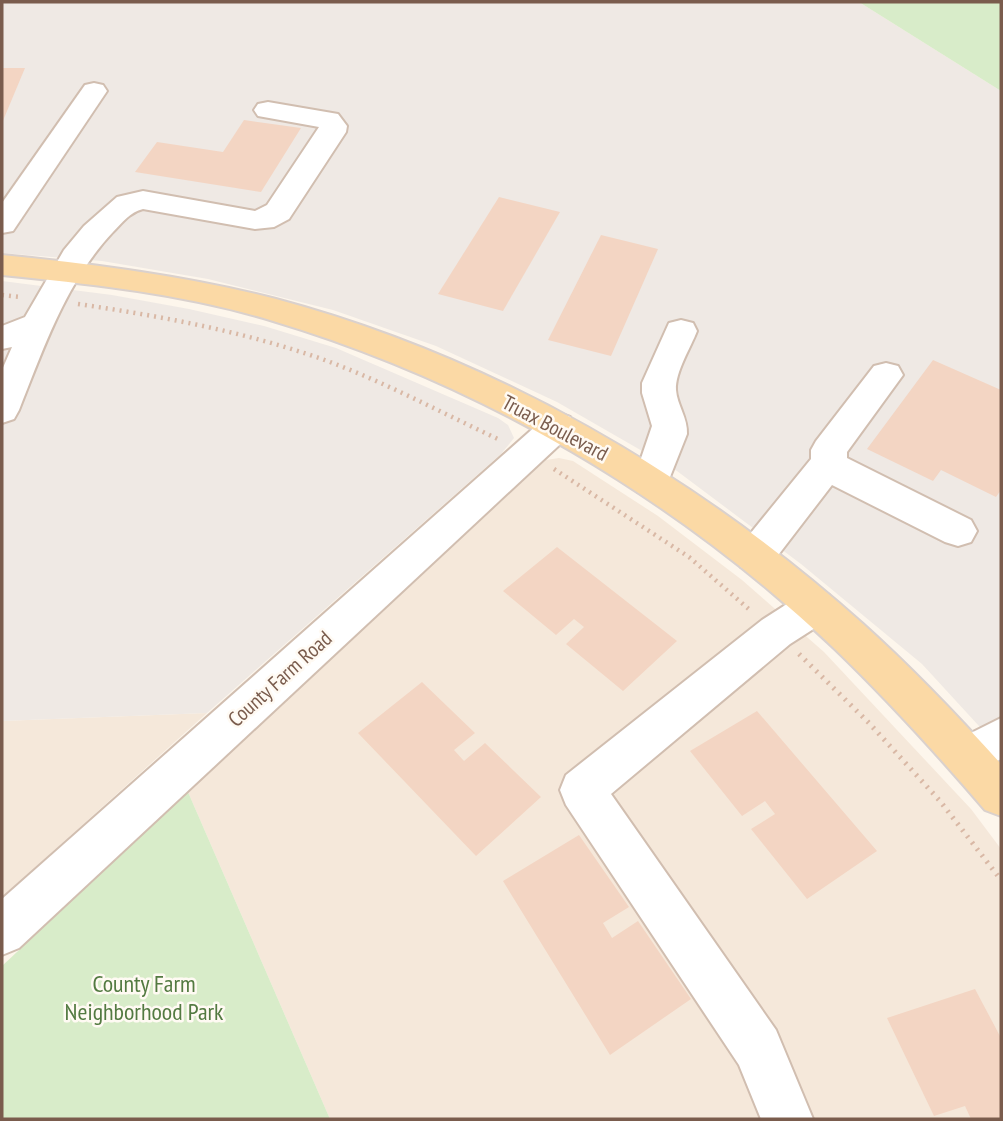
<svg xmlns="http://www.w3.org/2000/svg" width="1003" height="1121" font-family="'PT Sans Narrow',sans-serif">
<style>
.residential{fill:#f5e8da}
.industrial{fill:#efe9e4}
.green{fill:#d8ecc9}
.building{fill:#f3d5c3}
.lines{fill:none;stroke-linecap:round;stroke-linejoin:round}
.minor-casing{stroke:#d1beb0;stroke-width:4}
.major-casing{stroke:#dad1cd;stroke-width:4}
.path-far1{stroke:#d9b8a5;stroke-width:4.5;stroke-dasharray:2 5;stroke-linecap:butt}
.path{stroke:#d9b8a5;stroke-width:5;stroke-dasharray:2 6;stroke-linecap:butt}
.minor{fill:#fff;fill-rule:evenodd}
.major{fill:#fbd9a5;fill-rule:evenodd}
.labels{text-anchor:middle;stroke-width:5;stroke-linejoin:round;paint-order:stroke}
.street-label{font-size:21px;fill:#7a5c4d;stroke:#fffaf3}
.near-park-label{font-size:24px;fill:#537a41;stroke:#fffaf3}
</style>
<rect width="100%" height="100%" fill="#fdf6ec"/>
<g class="residential">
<path d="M559,458L573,461L658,516L742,580L824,652L971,809L1001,849V1119H330L188,792L546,460Z"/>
<path d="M207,713L2,897V721Z"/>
</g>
<g class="industrial">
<path d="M2,2H859L1001,91V750L922,664L801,564L677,471L557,402L436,346L333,310L208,279L102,261L2,253Z"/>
<path d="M2,281L112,295L189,309L264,326L336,348L498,418L508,425L514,438L501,454L207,713L2,721Z"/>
</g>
<g class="green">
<path d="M859,2H1001V91Z"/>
<path d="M188,792L330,1119H2V966Z"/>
</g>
<g class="building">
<path d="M2,68H25L2,123Z"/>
<path d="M244,120L301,128L261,192L135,172L157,142L223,152Z"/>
<path d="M499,197L560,212L503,311L438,294Z"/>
<path d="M601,235L658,249L611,356L548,340Z"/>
<path d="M933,360L1001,390V490L996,497L941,470L933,481L867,449Z"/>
<path d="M557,547L677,641L623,691L566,644L584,627L574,619L556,635L503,591Z"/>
<path d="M422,682L475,733L454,750L464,761L485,743L541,797L476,856L358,733Z"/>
<path d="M757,711L877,851L807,899L751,829L775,814L765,801L742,816L690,751Z"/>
<path d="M579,835L629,907L603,923L612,938L638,921L691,999L610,1055L503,881Z"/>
<path d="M975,989L1001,1038V1119H971L965,1106L934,1116L887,1018Z"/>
</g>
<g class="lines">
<g class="minor-casing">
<g id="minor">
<path d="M94,83L103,85L107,91L13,231L2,233V203L85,85Z"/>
<path d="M268,102L338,114L347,126L346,132L289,219L274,227L255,229L143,209C130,212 122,223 113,232C66,282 44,347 19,410L14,419L2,423V370L12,347L2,349V326L25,317L64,250L84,226L117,197L143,191L255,211L267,205L319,127L258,116L254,110L258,104Z"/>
<path d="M681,320L693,323L697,331C691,347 675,372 676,390C677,405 688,418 687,434L664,492L651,496L638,492L633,482L652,426L642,393V383L669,323Z"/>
<path d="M886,363L898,366L903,375L847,452V458L971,520L977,531L971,542L958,546L945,542L832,485L769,567L755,571L741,567L736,556L741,545L811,459V450L816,441L874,366Z"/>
<path d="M558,413L570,417L576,426L570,435L19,948L2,955V899L546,417Z"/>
<path d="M815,590L829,595L835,607L829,619L790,644L611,794L776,1030L813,1119H761L739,1065L566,805L560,790L566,775L762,620L801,595Z"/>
<path d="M1001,718V759L968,776L953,770L946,756L953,742Z"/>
</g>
</g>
<g class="major-casing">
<path id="major" d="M2,255C94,264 186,276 276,299C493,357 696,475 863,624C912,668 957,715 1001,764V816L985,810C937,754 888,700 835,649C676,498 481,383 270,320C184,294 92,284 2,275Z"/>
</g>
<g class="path-far1">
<path d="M2,295L21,297"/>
<path d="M78,304C160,316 241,331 319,358C381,380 440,412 500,440"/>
<path d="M554,469L689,557L751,611"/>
</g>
<path class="path" d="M799,654L869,723L940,801L1001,880"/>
<use href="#minor" class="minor"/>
<use href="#major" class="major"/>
</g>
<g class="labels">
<g class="street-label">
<text transform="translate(555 428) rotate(28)" y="7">Truax Boulevard</text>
<text transform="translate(280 679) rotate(-42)" y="7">County Farm Road</text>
</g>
<g class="near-park-label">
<text x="144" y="992">County Farm<tspan x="144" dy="28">Neighborhood Park</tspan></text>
</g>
</g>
<rect width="1003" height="1121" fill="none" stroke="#7a5c4d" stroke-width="7"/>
</svg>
